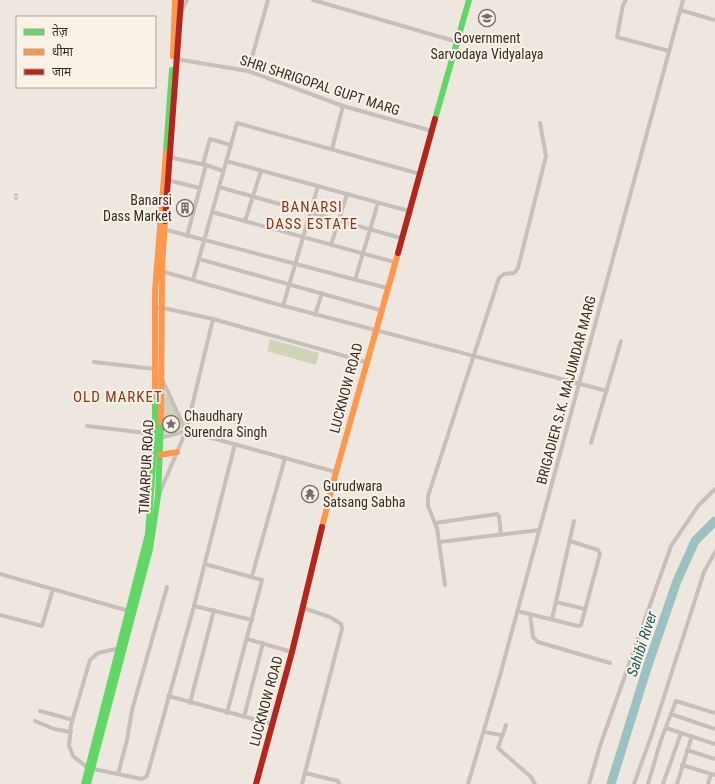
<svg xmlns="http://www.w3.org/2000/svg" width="715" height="784" font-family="'Roboto Condensed','Noto Sans Devanagari',sans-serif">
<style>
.green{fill:#cfd4b9}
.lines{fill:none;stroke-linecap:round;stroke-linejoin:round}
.river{stroke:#9bc1c1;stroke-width:9}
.street{stroke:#c7bfb9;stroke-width:4}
.fast{stroke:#63d668;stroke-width:6}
.slow{stroke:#ff974d;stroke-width:6}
.jam{stroke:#b3261e;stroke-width:6}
.rail-casing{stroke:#aea8a4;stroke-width:3}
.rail{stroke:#fbf2e7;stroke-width:1.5;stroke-dasharray:4.5;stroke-linecap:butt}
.labels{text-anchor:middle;stroke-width:4;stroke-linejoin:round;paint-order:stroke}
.poi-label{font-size:14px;fill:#382c27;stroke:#fbf2e7;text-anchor:start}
.street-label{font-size:14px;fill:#382c27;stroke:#fbf2e7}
.neighbourhood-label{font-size:15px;letter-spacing:1px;fill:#8f3419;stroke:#fbf2e7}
.water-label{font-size:15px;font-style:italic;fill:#19595e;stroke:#fbf2e7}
</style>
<rect width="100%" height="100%" fill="#eee7e0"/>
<g class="green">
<path d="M270,339L319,353L316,365L267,351Z"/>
<path d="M164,394H167L183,429L163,434Z"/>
</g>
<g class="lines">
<path class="river" d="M611,784L647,668L677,581L695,541L715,521"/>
<g class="street">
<path d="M313,0L458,42"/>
<path d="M626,0L623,5L617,37L669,51"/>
<path d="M680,10L715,20"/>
<path d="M181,13L187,0"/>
<path d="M176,59L248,71L343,106L432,131"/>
<path d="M248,71L268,0"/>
<path d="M332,149L343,106"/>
<path d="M168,157L206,165L223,171"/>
<path d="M226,161L409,211"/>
<path d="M203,164L210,139L231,145"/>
<path d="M167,180L200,188"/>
<path d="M219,187L401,238"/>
<path d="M212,212L394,262"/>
<path d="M245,221L261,171"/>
<path d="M163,229L387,288"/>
<path d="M187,236L206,165"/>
<path d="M331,245L347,194"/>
<path d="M199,259L380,310"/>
<path d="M161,271L269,302L607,391"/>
<path d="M193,280L237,123L420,174"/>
<path d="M355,280L378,203"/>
<path d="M283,306L318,186"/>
<path d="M159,307L213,319L366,362"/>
<path d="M315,315L322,293"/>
<path d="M94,362L155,369"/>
<path d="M162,379L186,431L336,472"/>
<path d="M87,426L155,434"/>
<path d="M160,438L186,431"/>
<path d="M591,443L621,341"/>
<path d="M160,492L186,431L213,319"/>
<path d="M435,523L497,514L499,516L501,535"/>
<path d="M439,542L539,530"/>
<path d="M205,564L262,580L227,713"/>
<path d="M0,574L129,611"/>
<path d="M252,576L285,458"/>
<path d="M445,585L437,528L428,506V496L499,278L504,274L514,273L518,268L546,156L540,123"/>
<path d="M556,602L585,609"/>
<path d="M194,606L252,620"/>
<path d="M517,611L578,626L581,625L600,554L598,550L570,541"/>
<path d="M530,614L533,637L538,642L610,663"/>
<path d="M0,615L42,626L53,589"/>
<path d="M552,619L574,521"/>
<path d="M247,639L292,652"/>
<path d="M120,648L98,653L90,660L71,725L69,746L73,756L88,768L142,779L147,776L194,606L235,444"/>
<path d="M168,696L272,724"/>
<path d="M190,703L214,610"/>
<path d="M40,711L73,720"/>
<path d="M671,714L715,729"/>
<path d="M244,717L263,643"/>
<path d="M35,721L54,729L71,732"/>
<path d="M506,725L498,748L531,777L535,784"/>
<path d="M666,728L715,744"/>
<path d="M484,732L501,735"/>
<path d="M687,750L715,759"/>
<path d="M682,765L715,775"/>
<path d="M305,773L338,781L339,784"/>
<path d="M118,774L127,740L132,710L167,587"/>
<path d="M302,784L342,629L341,624L330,617L303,608"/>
<path d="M468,784L499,679L683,0"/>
<path d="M589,784L600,746L671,546L698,506L715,489"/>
<path d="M634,784L652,734L704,572L715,552"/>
<path d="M648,784L661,740L676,701L715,713"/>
<path d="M663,784L681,733"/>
<path d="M677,784L692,736"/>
<path d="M708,784L711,774"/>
</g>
<g class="fast">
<path d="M435,119L469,0"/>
<path d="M166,152L172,70"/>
<path d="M84,784L148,534L155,439V394"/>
<path d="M88,784L150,549L158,496L161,422"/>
</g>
<g class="slow">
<path d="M173,56L175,0"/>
<path d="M155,394V291L166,152"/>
<path d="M161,422L162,266L165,221"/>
<path d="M160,455L177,452"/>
<path d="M322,527L336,472L398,253"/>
</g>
<g class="jam">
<path d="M165,221L181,0"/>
<path d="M398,253L435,119"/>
<path d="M256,784L292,652L322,527"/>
</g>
<g class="rail-casing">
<path id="rail" d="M16,198V195"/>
</g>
<use href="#rail" class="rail"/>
</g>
<defs>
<g id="school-ring" transform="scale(0.9)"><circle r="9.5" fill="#fbf2e7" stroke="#786d68" stroke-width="1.5"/><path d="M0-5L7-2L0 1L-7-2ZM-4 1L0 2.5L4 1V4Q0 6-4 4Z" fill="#786d68"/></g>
<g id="building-ring" transform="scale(0.9)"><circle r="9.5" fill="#fbf2e7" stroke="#786d68" stroke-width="1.5"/><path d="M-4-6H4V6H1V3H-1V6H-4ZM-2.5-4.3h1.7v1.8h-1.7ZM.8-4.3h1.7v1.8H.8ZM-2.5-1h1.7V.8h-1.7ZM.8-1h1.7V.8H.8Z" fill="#786d68"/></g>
<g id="sight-ring" transform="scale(0.9)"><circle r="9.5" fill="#fbf2e7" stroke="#786d68" stroke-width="1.5"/><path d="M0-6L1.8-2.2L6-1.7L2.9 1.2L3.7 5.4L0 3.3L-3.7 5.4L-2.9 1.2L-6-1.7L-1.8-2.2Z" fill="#786d68"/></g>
<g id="temple-ring" transform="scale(0.9)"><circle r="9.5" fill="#fbf2e7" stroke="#786d68" stroke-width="1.5"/><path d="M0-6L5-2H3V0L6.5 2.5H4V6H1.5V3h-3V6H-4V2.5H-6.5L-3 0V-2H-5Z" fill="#786d68"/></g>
</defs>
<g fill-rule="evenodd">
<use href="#school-ring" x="487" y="18"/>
<use href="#building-ring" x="185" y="208"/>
<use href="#sight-ring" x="171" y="424"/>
<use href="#temple-ring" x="310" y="494"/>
</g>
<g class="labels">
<g class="poi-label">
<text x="487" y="43" text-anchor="middle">Government<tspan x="487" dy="16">Sarvodaya Vidyalaya</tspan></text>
<text x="172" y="205" text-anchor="end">Banarsi<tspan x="172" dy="16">Dass Market</tspan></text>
<text x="184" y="421">Chaudhary<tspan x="184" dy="16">Surendra Singh</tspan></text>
<text x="323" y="491">Gurudwara<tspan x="323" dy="16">Satsang Sabha</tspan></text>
</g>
<g class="street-label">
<text transform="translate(320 85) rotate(18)" y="5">SHRI SHRIGOPAL GUPT MARG</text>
<text transform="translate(346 388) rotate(-75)" y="5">LUCKNOW ROAD</text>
<text transform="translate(566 390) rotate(-75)" y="5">BRIGADIER S.K. MAJUMDAR MARG</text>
<text transform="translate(146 467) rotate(-87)" y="5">TIMARPUR ROAD</text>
<text transform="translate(266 701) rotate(-75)" y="5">LUCKNOW ROAD</text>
</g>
<g class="neighbourhood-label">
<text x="312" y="212">BANARSI<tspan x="312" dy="17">DASS ESTATE</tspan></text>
<text x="118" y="402">OLD MARKET</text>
</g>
<g class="water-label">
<text transform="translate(642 644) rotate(-72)" y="5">Sahibi River</text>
</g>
</g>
<rect x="16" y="16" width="140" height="72" fill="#fbf2e7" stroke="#ada39a"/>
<rect x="24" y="29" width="20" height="6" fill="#63d668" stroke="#ada39a"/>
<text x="52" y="36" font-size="12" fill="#382c27">तेज़</text>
<rect x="24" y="49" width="20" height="6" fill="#ff974d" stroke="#ada39a"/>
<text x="52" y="56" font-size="12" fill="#382c27">धीमा</text>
<rect x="24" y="69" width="20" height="6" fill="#b3261e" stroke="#ada39a"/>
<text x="52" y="76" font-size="12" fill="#382c27">जाम</text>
</svg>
